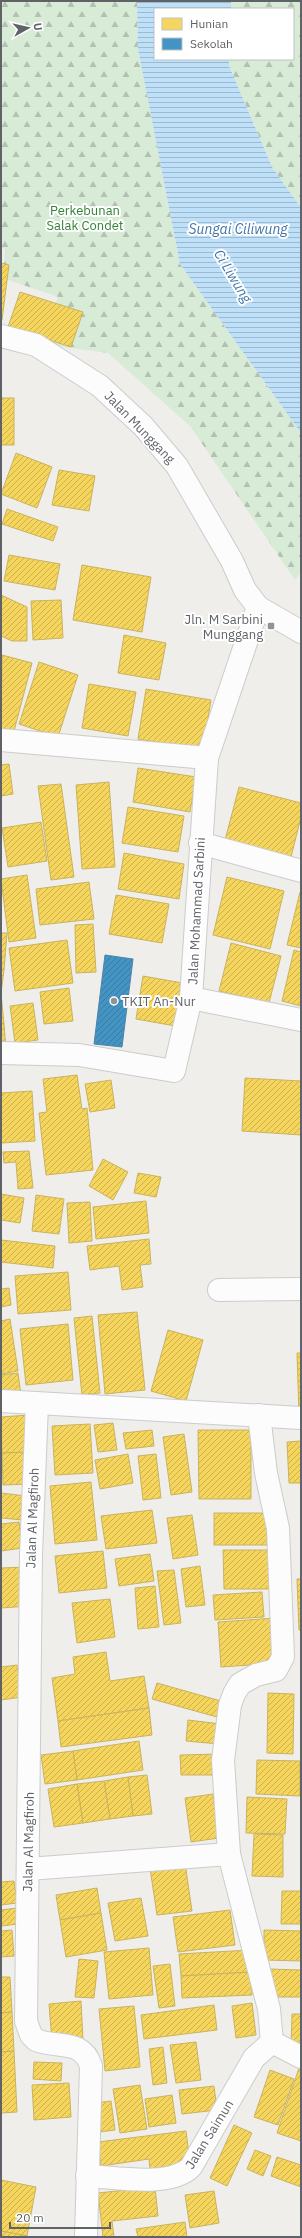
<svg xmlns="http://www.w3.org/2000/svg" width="302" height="2238" font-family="'IBM Plex Sans',sans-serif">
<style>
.forest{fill:url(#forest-firs)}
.water{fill:url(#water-rules)}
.homes{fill:url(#homes-hatch);stroke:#c9b360}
.schools{fill:url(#schools-hatch);stroke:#4b85a8}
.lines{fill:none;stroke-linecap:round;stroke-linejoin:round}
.minor-casing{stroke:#cbcccc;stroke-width:24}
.minor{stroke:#fdfcfc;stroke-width:22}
.poi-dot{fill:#919496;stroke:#fff;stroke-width:1.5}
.labels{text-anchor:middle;stroke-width:4;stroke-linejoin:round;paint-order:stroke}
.park-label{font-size:13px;fill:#348238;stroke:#fff}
.street-label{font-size:13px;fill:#5f6368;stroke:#fff}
.poi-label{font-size:13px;fill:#5f6368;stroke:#fff;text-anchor:end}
.water-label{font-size:14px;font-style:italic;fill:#4174aa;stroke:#fff}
</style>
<defs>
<pattern id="forest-firs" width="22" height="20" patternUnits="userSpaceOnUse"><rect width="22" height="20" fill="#d8ebd6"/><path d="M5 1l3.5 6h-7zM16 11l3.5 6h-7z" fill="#b2c2b1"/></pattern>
<pattern id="water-rules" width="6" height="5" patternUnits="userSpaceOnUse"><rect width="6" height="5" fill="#bfe0f9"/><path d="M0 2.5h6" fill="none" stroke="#9eb9cd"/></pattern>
<pattern id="homes-hatch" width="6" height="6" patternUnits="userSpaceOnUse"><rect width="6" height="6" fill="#f6d55c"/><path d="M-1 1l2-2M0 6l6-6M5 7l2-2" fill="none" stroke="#cab050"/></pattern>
<pattern id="schools-hatch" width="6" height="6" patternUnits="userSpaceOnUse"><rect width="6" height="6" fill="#4393c3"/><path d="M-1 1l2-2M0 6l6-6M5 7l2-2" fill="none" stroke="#3b7ca2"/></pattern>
</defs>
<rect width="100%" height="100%" fill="#efeeea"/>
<g class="forest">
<path d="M1,1H137L138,49L180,264L301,433V572L295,580L190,426L108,353L40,344L58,297L3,278L5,249L1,248Z"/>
<path d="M231,1H301V209L272,167L229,66V59H293V9H231Z"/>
</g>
<path class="water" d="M137,1H231V9H155V59H229V66L272,167L301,208V433L180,264L138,49Z"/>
<g class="homes">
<path d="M1,263L9,265L2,320H1Z"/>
<path d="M20,292L83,312L71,347L8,327Z"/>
<rect x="1" y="398" width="13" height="47"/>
<path d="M16,453L52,467L37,508L1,494Z"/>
<path d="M59,470L95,476L89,511L52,505Z"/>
<path d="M7,509L58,527L53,541L2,524Z"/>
<path d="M9,555L60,564L55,590L4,581Z"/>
<path d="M82,565L151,577L142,632L73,620Z"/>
<path d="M1,595L27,607V641H12L1,636Z"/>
<path d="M61,600L63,638L33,640L31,601Z"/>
<path d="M124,635L166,643L159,680L118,673Z"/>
<path d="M2,655L32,663L14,731L1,728Z"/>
<path d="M39,662L78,675L58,737L19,724Z"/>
<path d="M89,684L136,692L128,736L82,728Z"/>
<path d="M146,689L211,700L203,750L138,739Z"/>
<path d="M9,764L13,794L1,796V765Z"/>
<path d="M138,768L196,777L190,812L133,802Z"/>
<path d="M109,782L115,867L82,869L76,785Z"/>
<path d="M61,784L74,877L51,880L38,786Z"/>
<path d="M239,787L301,803V817L290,861L224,844Z"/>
<path d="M128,807L184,816L178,852L122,843Z"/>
<path d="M41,822L47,861L8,867L2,828Z"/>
<path d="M124,853L184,864L179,899L118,889Z"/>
<path d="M27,875L36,938L9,942L1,879Z"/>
<path d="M227,877L284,891L270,949L213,935Z"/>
<path d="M89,882L94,919L40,925L36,889Z"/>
<path d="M300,892H301V948L287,945Z"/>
<path d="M116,895L169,904L162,943L109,934Z"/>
<path d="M93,924L96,972L76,973L75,925Z"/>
<path d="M1,933H7L4,970H1Z"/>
<path d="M67,940L73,983L15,991L9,948Z"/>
<path d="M231,943L281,956L269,1003L219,991Z"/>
<path d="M294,950L301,952V1006L282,1001Z"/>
<path d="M1,970H4L1,993Z"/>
<path d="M143,976L188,984L181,1027L136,1019Z"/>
<path d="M69,988L73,1021L44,1024L40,992Z"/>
<path d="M1,993L4,1024H1Z"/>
<path d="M33,1003L38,1040L15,1043L10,1006Z"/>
<path d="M1,1024H4L6,1049H1Z"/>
<path d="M77,1075L82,1109L87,1108L93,1170L46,1175L39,1113L47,1112L43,1079Z"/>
<path d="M245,1078L301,1081V1135L242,1131Z"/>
<path d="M111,1080L115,1108L90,1112L85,1084Z"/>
<path d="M32,1091L35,1141L1,1143V1093Z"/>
<path d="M29,1151L33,1188L18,1189L16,1162L4,1163L3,1152Z"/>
<path d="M103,1159L128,1172L113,1200L89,1186Z"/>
<path d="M138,1173L161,1177L156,1197L134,1193Z"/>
<path d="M1,1194L24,1198L20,1223L1,1220Z"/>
<path d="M36,1195L64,1199L59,1234L32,1231Z"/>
<path d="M146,1201L149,1233L96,1239L93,1207Z"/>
<path d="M90,1202L92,1241L69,1243L67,1203Z"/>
<path d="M149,1239L151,1264L140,1265L143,1287L122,1290L119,1266L90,1270L87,1246Z"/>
<path d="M1,1240L55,1246L53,1268L1,1262Z"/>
<path d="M68,1272L71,1310L18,1314L15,1276Z"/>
<path d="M9,1288L11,1305L1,1307V1289Z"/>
<path d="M137,1312L145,1390L105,1394L98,1315Z"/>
<path d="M92,1316L100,1393L82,1395L74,1318Z"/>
<path d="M10,1319L18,1371L1,1374V1321Z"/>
<path d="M68,1324L73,1380L26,1385L20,1329Z"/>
<path d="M168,1330L203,1340L186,1401L151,1391Z"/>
<path d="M297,1353H301V1414H299Z"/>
<path d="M18,1373L21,1395L1,1397V1375Z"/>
<path d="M29,1415L30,1452L2,1453L1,1417Z"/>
<path d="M113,1423L117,1450L98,1452L94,1425Z"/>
<path d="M90,1424L93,1473L55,1475L52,1426Z"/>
<path d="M152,1430L154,1446L126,1449L123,1433Z"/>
<path d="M198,1430H251V1499H199Z"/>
<path d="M184,1434L192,1492L171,1495L163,1437Z"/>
<path d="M301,1441V1483H289L287,1442Z"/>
<path d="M30,1452L31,1484L3,1485L2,1453Z"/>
<path d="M128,1454L133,1483L100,1489L95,1460Z"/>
<path d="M156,1454L161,1498L143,1500L138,1456Z"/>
<path d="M91,1482L97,1540L55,1544L50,1486Z"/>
<path d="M1,1493L26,1496L23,1520L1,1518Z"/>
<path d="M152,1510L157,1543L106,1549L101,1516Z"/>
<rect x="214" y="1513" width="53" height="32"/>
<path d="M192,1515L198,1555L173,1559L167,1518Z"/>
<path d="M19,1522L23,1548L1,1551V1524Z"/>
<path d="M223,1550H278V1589H224Z"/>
<path d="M103,1551L107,1588L59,1593L55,1556Z"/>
<path d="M150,1554L154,1581L119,1586L115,1559Z"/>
<path d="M200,1566L205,1605L186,1607L181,1569Z"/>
<path d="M26,1567L29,1606L1,1608V1568Z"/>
<path d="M174,1570L181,1623L164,1625L157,1571Z"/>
<path d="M297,1579H301V1630H299Z"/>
<path d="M155,1586L159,1627L138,1629L135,1588Z"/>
<path d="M262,1592L264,1617L215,1620L213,1595Z"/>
<path d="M110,1599L115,1637L77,1643L72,1603Z"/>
<path d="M276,1618L279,1663L221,1667L218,1622Z"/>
<path d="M106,1652L110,1681L144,1676L149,1708L58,1721L52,1678L75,1674L73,1657Z"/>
<path d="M17,1665L22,1697L1,1700V1667Z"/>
<path d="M157,1683L221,1701L217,1717L152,1699Z"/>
<path d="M268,1693L294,1694L293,1754L267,1753Z"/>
<path d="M149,1708L152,1735L61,1747L58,1721Z"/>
<path d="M188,1720L221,1724L219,1744L186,1741Z"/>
<path d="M139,1741L143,1770L77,1780L73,1751Z"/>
<path d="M73,1751L77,1780L45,1784L41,1755Z"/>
<path d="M218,1754L219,1775H181L180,1755Z"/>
<path d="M257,1760L300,1761V1796L256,1794Z"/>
<path d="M147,1775L152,1814L133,1816L128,1777Z"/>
<path d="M128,1777L133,1816L110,1819L104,1781Z"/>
<path d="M104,1781L110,1819L83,1823L77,1784Z"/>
<path d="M77,1784L83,1823L54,1827L48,1789Z"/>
<path d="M213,1794L219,1838L191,1842L185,1798Z"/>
<path d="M247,1797L287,1799L285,1834L246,1833Z"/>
<path d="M254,1834L283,1835V1877L252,1876Z"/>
<path d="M185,1863L192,1911L157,1915L150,1868Z"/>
<path d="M14,1881L17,1903L1,1905V1882Z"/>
<path d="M97,1888L101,1913L60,1920L56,1895Z"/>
<path d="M282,1891H301V1924H281Z"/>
<path d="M141,1898L148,1936L115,1941L108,1903Z"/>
<path d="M17,1908L18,1924L1,1926V1910Z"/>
<path d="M230,1910L235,1945L178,1952L173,1917Z"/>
<path d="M101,1913L107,1950L66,1957L60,1920Z"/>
<path d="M12,1930L14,1956L1,1957V1931Z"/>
<path d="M264,1930L301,1931V1961L264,1960Z"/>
<path d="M149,1948L153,1995L109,1999L104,1952Z"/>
<path d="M250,1950L251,1972L181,1976L179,1954Z"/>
<path d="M79,1959L98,1961L94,1998L75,1997Z"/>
<path d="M170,1964L175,2006L159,2008L153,1966Z"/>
<path d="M270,1969L301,1970V1997H270Z"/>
<path d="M251,1972L252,1995L182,1998L181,1976Z"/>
<path d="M1,1977H10L12,2012L1,2013Z"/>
<path d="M81,2001L83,2040L52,2042L49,2004Z"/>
<path d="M252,2003L256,2035L236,2038L232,2006Z"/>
<path d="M214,2005L217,2030L144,2039L141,2015Z"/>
<path d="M134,2006L140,2067L105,2071L99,2009Z"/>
<path d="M12,2012L14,2051L1,2052V2013Z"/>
<path d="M292,2014H301V2046H291Z"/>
<path d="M196,2042L201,2080L176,2083L170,2045Z"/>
<path d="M163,2047L167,2083L153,2085L149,2049Z"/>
<path d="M14,2051L17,2112L1,2113V2052Z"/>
<path d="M34,2062L62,2063L61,2081L33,2079Z"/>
<path d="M299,2068L301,2069V2141L277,2133Z"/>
<path d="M270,2070L294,2079L278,2125L254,2117Z"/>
<path d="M69,2083L71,2117L34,2120L32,2085Z"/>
<path d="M140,2085L147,2129L120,2133L113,2089Z"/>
<path d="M214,2086L217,2110L182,2114L179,2090Z"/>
<path d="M172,2095L176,2123L149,2127L145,2099Z"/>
<path d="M111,2101L115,2130L99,2132L95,2103Z"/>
<path d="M234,2125L252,2133L227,2186L210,2178Z"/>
<path d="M186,2131L190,2163L150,2169L149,2159L101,2166L98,2142Z"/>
<path d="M255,2150L271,2156L263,2176L247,2169Z"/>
<path d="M277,2157L301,2165V2187L271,2176Z"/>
<path d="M1,2180L36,2187L27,2236L1,2231Z"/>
<path d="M155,2187L158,2216L112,2221L114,2237H103L98,2193Z"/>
<path d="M214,2191L219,2223L190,2228L185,2195Z"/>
<path d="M185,2222L187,2237H138L136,2229Z"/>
<path d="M1,2231L27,2236V2237H1Z"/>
</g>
<path class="schools" d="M105,955L133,959L122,1047L94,1044Z"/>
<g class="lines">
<g class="minor-casing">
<g id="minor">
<path d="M1,336L36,345L100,386L143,426L177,466L232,561L245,590L258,607L301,632"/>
<path d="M1,740L207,758"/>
<path d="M200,843L301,871"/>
<path d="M191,998L301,1020"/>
<path d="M1,1053L79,1055L174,1071L191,998L207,758L258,607"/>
<path d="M219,1290L301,1289"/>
<path d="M1,1401L301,1418"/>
<path d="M37,1404L31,1555L26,2021L31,2035L36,2040C58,2049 82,2038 91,2066L86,2237"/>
<path d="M259,1415L266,1473L278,1528L283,1657L276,1670L256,1675L240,1684L234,1694L230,1705L223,1760L229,1854L269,2009L272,2042"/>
<path d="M28,1869L229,1854"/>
<path d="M87,2176C115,2177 170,2188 191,2167L254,2058L272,2042L301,2057"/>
</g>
</g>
<use href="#minor" class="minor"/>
</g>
<g class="poi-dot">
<rect x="267" y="622" width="8" height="8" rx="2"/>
<circle cx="114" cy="1001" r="4"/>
</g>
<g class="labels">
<g class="park-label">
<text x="85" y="215">Perkebunan<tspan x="85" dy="15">Salak Condet</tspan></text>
</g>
<g class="street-label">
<text transform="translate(140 427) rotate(46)" y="5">Jalan Munggang</text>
<text transform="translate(196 911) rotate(-87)" y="5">Jalan Mohammad Sarbini</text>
<text transform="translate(32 1518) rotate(-88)" y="5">Jalan Al Magfiroh</text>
<text transform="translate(28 1842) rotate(-89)" y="5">Jalan Al Magfiroh</text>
<text transform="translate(209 2134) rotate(-58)" y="5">Jalan Saimun</text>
</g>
<g class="poi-label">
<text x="263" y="624">Jln. M Sarbini<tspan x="263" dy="15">Munggang</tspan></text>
<text x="122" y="1006" text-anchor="start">TKIT An-Nur</text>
</g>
<g class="water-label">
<text x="238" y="234">Sungai Ciliwung</text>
<text transform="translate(233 276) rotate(59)" y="5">Ci Liwung</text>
</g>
</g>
<rect width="302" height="2238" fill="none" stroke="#5f6368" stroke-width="4"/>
<rect x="154" y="8" width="140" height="52" fill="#ffffff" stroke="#bfc1c3"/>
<rect x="162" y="18" width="20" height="12" fill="#f6d55c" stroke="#bfc1c3"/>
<text x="190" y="28" font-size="12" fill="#5f6368">Hunian</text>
<rect x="162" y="38" width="20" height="12" fill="#4393c3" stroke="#bfc1c3"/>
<text x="190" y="48" font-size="12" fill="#5f6368">Sekolah</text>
<g transform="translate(28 28) rotate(82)" stroke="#ffffff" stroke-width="3" paint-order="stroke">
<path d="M0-3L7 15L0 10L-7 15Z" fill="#5f6368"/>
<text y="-6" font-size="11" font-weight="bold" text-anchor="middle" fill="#5f6368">U</text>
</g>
<path d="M10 2222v6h100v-6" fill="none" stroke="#5f6368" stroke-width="2"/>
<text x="16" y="2222" font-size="12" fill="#5f6368" stroke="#ffffff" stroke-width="3" paint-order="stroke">20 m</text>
</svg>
